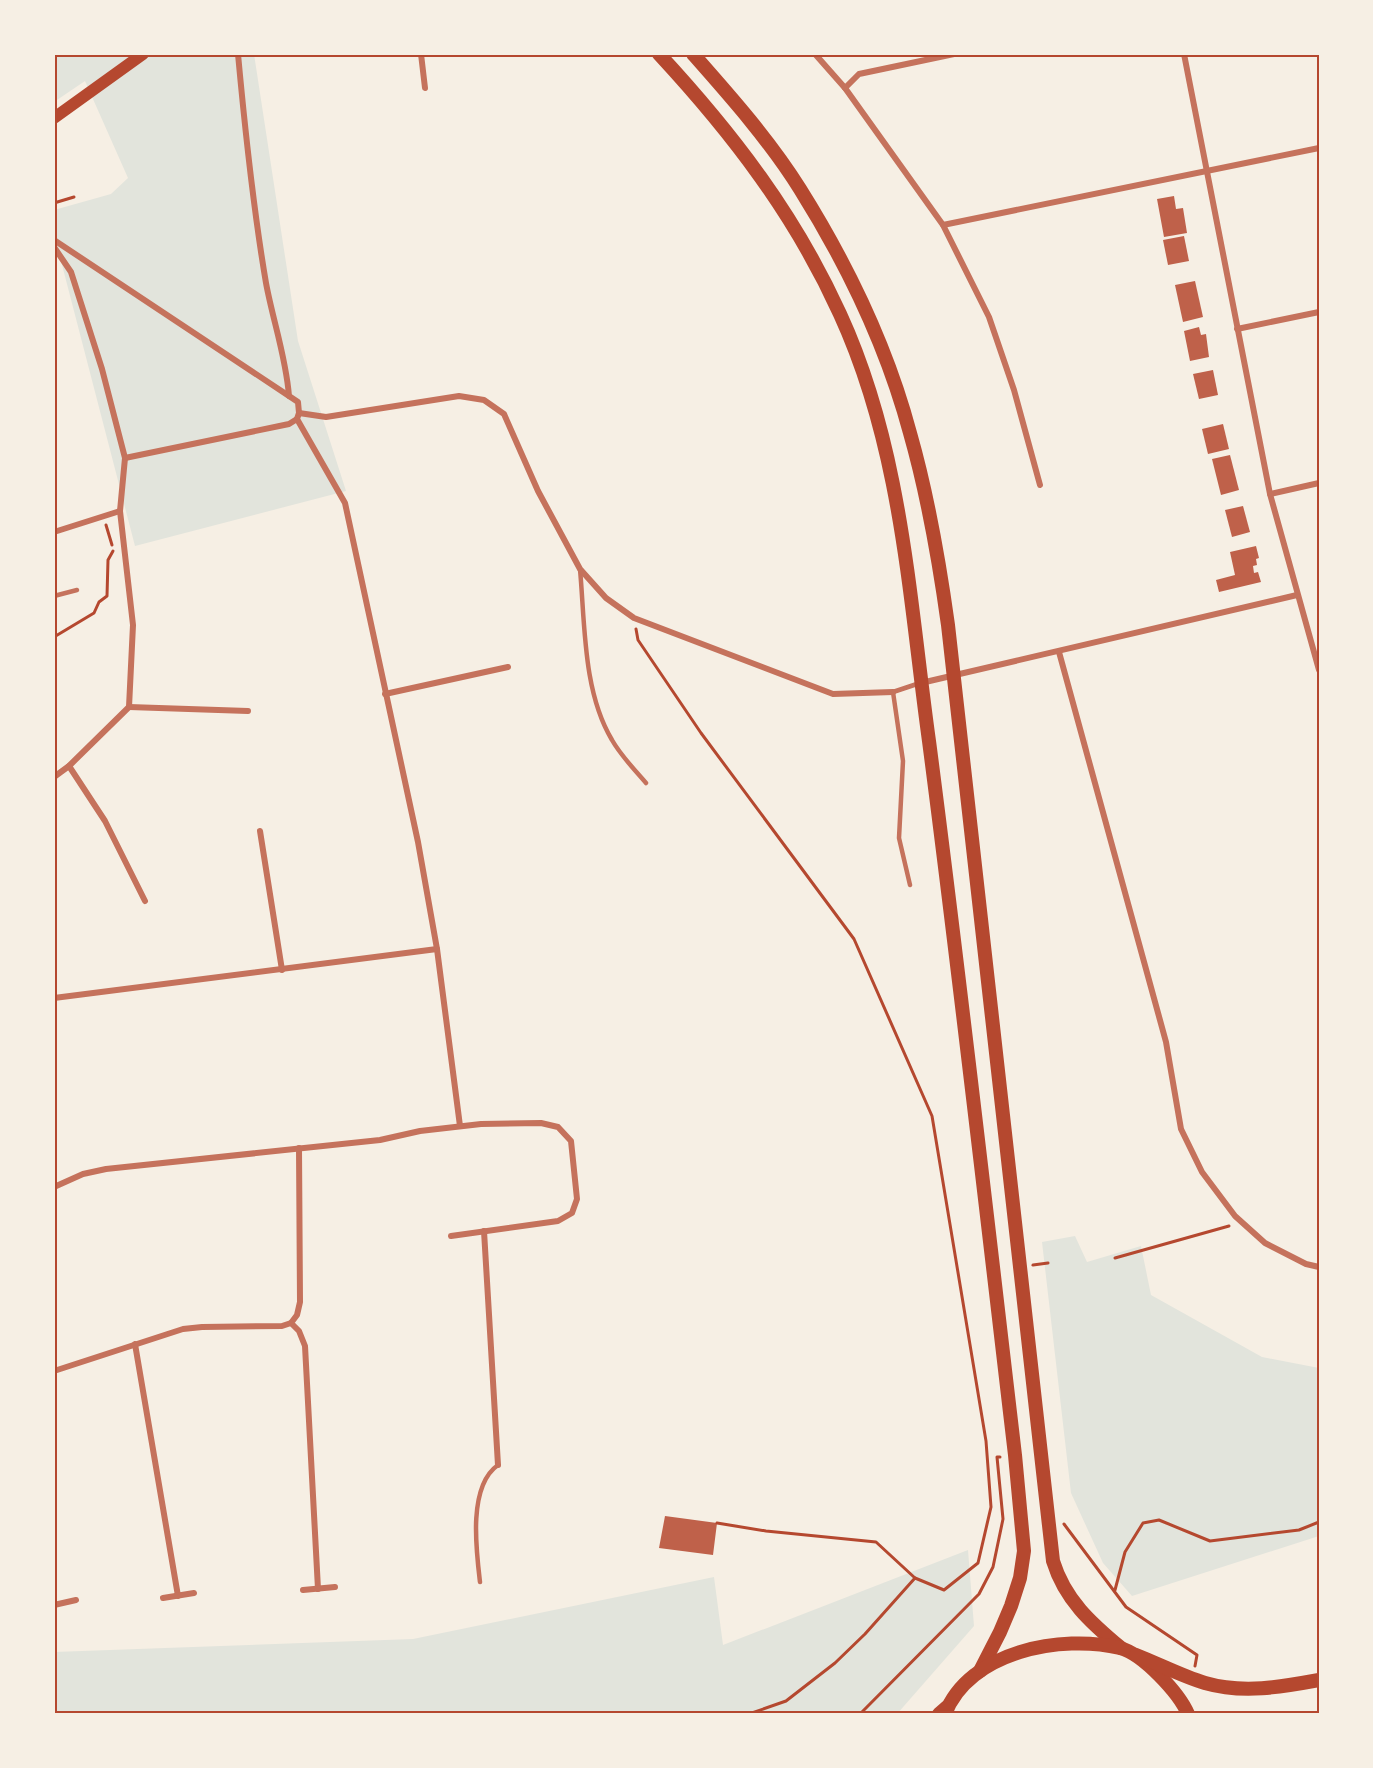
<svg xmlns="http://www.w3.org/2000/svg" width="1373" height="1768" font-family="'Nunito Sans',sans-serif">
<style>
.green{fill:#e2e4dc}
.building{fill:#bf614a}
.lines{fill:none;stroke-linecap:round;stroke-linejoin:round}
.path{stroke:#b5482f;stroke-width:3}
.service{stroke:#c5725c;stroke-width:4.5}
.pedestrian{stroke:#c5725c;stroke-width:5}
.minor{stroke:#c5725c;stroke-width:6}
.secondary{stroke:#b5482f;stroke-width:12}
.primary{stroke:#b5482f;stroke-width:14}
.trunk{stroke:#b5482f;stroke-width:14}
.neatline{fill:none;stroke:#b5482f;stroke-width:2}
</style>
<rect width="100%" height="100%" fill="#f6efe4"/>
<g class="green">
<path d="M54,54H254L298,341L346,491L135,546L54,234V210L111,194L128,178L85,81L54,102Z"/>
<path d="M1075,1236L1087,1262L1141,1246L1151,1295L1262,1357L1319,1368V1536L1132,1596L1103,1563L1071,1493L1042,1242Z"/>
<path d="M968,1550L974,1626L897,1714H54V1652L413,1639L714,1577L723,1645Z"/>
</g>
<g class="building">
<path d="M1174,196L1176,209L1183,208L1187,233L1164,237L1157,199Z"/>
<path d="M1184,236L1189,261L1168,265L1163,240Z"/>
<path d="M1195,281L1203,317L1183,322L1175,285Z"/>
<path d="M1199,327L1201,335L1206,334L1209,357L1190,361L1184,331Z"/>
<path d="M1213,370L1218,395L1199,399L1193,374Z"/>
<path d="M1223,424L1229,449L1208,454L1202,429Z"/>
<path d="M1230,455L1239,490L1221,495L1212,459Z"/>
<path d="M1243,506L1250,532L1232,537L1225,510Z"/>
<path d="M1256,546L1259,558L1256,559L1257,565L1253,566L1254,573L1258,572L1261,582L1219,592L1216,580L1235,575L1230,552Z"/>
<path d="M665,1516L717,1523L713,1555L659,1548Z"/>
</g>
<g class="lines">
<g class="path">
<path d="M54,203L74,197"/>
<path d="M106,525L112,545"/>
<path d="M636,629L638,640L701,733L854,939L932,1116L986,1441L991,1507L978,1563L944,1590L915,1578L865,1634L835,1663L786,1701L749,1714"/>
<path d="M54,637L94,613L99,602L107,596L108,560L113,551"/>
<path d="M1115,1258L1229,1226"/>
<path d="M1033,1265L1048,1263"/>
<path d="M717,1523L766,1531L876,1542L915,1578"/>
<path d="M1064,1524L1126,1607L1197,1655L1195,1666"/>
<path d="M1115,1590L1125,1552L1143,1523L1159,1520L1210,1541L1299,1530L1319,1522"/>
<path d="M860,1714L979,1594L993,1567L1003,1519L997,1457H1000"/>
</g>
<g class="service">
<path d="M580,569C585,624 583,692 612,740C621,756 635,770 646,783"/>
<path d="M54,596L77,590"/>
<path d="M893,692L903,761L899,838L910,885"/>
<path d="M480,1582C476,1549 468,1486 498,1465"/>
</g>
<path class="pedestrian" d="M893,692L920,683"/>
<g class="minor">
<path d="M238,54C245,130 253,207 266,283C273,321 286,357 289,396L298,402L299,413L297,419L345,503L418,842L437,949L460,1126"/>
<path d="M421,54L425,88"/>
<path d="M815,54L845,88L943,225L989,317L1014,390L1040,485"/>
<path d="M1184,54L1270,494L1319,670"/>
<path d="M845,88L859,74L954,54"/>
<path d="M943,225L1319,148"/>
<path d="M54,240L289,396"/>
<path d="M54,247L71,272L102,369L125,458L120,511L133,625L129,707L69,766L54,777"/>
<path d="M1237,329L1319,312"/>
<path d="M299,413L326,417L459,396L484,400L504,414L538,491L580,569L606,598L634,618L833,694L893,692"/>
<path d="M125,458L289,424L297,419"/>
<path d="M1270,494L1319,483"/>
<path d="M54,532L120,511"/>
<path d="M1059,652L1166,1042L1181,1129L1202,1172L1235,1216L1265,1243L1306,1264L1319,1267"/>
<path d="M921,683L1297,595"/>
<path d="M385,694L508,667"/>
<path d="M129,707L248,711"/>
<path d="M69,766L105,821L145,901"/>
<path d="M260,831L282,970"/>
<path d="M54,998L437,949"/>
<path d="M299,1148L300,1302L297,1315L291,1323L299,1331L305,1346L318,1589"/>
<path d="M54,1187L83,1174L106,1169L380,1140L420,1131L481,1124L541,1123L558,1127L571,1141L577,1199L572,1213L558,1221L451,1236"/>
<path d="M484,1231L498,1465"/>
<path d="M135,1344L178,1596"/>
<path d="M54,1371L183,1329L202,1327L282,1326L291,1323"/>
<path d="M303,1590L335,1587"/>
<path d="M163,1598L194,1593"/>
<path d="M54,1605L76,1600"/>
</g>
<path class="secondary" d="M54,118L143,54"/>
<g class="primary">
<path d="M659,54C733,134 795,215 840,314C902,449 909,597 929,741C960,979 987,1217 1015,1455L1024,1551L1020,1578L1011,1606L1000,1632L980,1671"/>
<path d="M693,54C731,97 770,141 800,189C847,264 887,347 910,433C928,496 939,560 948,625L1053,1561C1065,1600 1091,1623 1121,1648"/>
<path d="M945,1714C969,1651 1062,1634 1120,1648C1143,1654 1179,1693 1188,1714"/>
</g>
<g class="trunk">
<path d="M1136,1655C1159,1664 1182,1676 1205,1683C1243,1694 1281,1687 1319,1680"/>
<path d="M939,1714L947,1707"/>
</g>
</g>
<rect width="1373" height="1768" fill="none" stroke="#f6efe4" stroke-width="111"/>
<rect x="56" y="56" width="1262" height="1656" class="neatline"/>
</svg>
